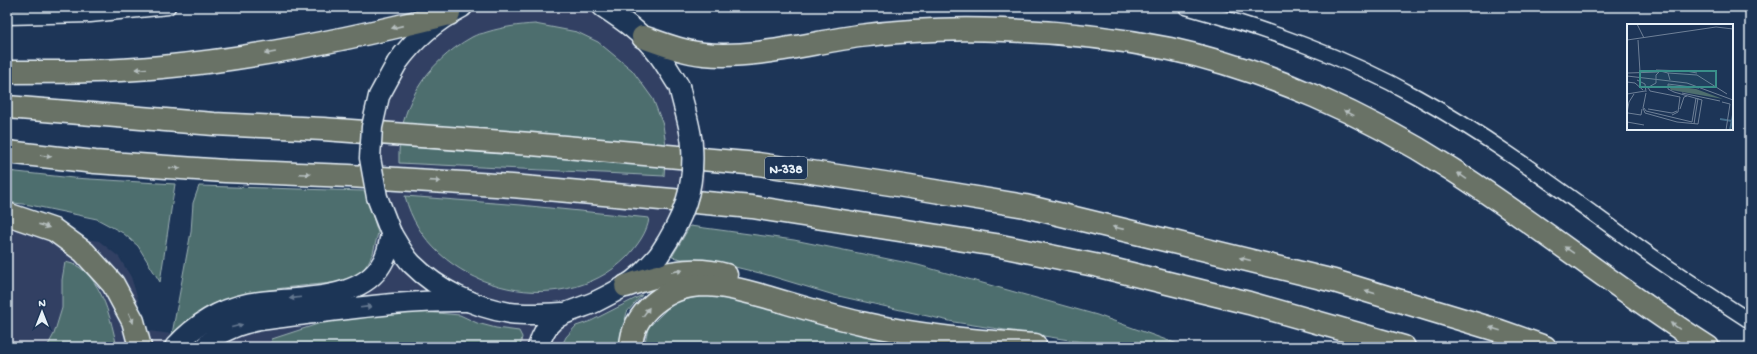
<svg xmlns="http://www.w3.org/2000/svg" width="1757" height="354" font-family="'Gochi Hand',sans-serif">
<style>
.built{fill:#304164}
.green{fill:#4e6e6e;stroke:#9bb0b3}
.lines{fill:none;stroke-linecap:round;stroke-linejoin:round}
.street-casing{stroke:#e8f1f8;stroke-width:17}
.secondary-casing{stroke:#e8f1f8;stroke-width:23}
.highway-casing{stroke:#e8f1f8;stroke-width:25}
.street{stroke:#1d3557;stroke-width:14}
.secondary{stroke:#1d3557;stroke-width:20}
.highway{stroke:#697266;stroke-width:22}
.secondary-bridge-casing{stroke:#e8f1f8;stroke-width:23;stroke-linecap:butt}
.secondary-bridge{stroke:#1d3557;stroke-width:20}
.oneway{fill:#b5bebe}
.oneway2{fill:#64778f}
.labels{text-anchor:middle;stroke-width:3;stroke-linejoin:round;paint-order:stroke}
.shield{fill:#1d3557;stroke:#abb9c8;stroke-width:1}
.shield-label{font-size:13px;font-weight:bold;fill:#e8f1f8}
.inset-river{fill:none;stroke:#446d8c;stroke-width:2}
.inset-road{fill:none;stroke:#6e8097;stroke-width:1}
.view{fill:#3a8f8a;fill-opacity:0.15;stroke:#3a8f8a;stroke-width:2}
.inset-edge{fill:none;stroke:#e8f1f8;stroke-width:2}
</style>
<rect width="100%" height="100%" fill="#1d3557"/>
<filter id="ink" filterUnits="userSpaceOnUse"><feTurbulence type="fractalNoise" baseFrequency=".025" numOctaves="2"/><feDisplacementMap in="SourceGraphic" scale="8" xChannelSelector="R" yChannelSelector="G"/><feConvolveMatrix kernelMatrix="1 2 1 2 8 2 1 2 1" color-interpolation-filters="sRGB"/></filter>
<g filter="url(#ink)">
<path class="built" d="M448,7H612L690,93L697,110L705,144L704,192L690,226L672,257L642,295L591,321L576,326L566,337L561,347H7V227L99,241L119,257L131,277L138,299L141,330L172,334L188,319L207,307L229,298L274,289L376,239L378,233L365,191L360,160L359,137L363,111L373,81L393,54Z"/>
<g class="green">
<path d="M535,24L577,32L598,42L632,70L653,99L663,125L666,145L664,176L399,163C397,108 425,63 472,37C477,34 482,34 487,32C504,27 518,25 535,24Z"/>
<path d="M7,171L73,178L175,184L160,282L138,246L123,233L97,219L30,205L7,202Z"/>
<path d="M199,186L365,191L378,233L373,253L368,263L360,274L352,281C309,286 247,288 209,306C195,313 183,324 172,334L191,232L193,203Z"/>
<path d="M405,196L520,205L649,218C648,232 636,247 627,257C560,324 428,288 405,196Z"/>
<path d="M690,226L794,240L918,265L1097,315L1186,347H1114L954,322L834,295L764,274L706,260L682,259L672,257Z"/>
<path d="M65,262C69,263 75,264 79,267C103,283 111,320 117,347H47L54,334L62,308V280Z"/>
<path d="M642,295L627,312L618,347H561L566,337L576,326L591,321Z"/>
<path d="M717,296L732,297L903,341L934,347H644L648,328L667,309L679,301L697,297Z"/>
<path d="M425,312L460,315L477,323L496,328L519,331L522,337L520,347H270L272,339L324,322L394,313Z"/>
</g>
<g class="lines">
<g class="street-casing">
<g id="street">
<path d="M1186,7C1266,29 1344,56 1417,97C1499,142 1573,200 1649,254C1682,277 1716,299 1750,321"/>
<path d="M7,17L90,15L168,7"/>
</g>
</g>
<g class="secondary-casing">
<g id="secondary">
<path d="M603,7C624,21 643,34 658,54C666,64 672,76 679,86"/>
<path d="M397,63C415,38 435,21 462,7"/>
<path d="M391,233C397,243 404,256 412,264C438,290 474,307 510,313C527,315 545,314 562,313"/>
<path d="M175,347C195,325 218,310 247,304C286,296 354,304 379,268C387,257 389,246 391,233"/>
<path d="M205,347C212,338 222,332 232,328C255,318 282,318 306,314C361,307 414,300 469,301"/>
<path d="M538,347C549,311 566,315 595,302C605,297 615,292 625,286C639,278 648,267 659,255"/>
</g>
</g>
<g class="highway-casing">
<g id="highway">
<path d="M643,37C663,44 683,52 704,54C753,59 810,43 859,36C906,30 956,28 1003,30C1059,32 1115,38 1170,49C1267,70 1367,115 1451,169C1539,225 1619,291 1708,347"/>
<path d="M7,72C59,72 110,72 162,67C259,58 354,38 449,14"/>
<path d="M7,107L214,124L323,129L531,144L758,164L904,186L1025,206L1334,281L1500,331L1545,347"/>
<path d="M7,152L95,162L225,171L349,176L512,186L752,207L996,245L1099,266L1249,303L1404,347"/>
<path d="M7,214L54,230L84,252L113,284L133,321L140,347"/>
<path d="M626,286C660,274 690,265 726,275"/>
<path d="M631,347C632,312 668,286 702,285C724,285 745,291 767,297C798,306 829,316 861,323C918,336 977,341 1035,345"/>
</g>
</g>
<use href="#street" class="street"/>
<use href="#secondary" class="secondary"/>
<use href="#highway" class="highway"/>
<g class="secondary-bridge-casing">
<g id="secondary-bridge">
<path d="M391,233L377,197L370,158L372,127L379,96L397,63"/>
<path d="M659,255C683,219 695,190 692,146C691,127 683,105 679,86"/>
</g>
</g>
<use href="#secondary-bridge" class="secondary-bridge"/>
</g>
<defs><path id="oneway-solid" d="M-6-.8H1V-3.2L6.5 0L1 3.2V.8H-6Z"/></defs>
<g class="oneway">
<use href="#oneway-solid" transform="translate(397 27) rotate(167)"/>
<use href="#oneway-solid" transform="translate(270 53) rotate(170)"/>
<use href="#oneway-solid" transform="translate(141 69) rotate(176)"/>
<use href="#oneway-solid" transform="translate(1349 113) rotate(-154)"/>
<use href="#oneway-solid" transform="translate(46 156) rotate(7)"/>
<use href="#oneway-solid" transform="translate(175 168) rotate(4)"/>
<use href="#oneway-solid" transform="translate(305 174) rotate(2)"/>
<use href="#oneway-solid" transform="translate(1462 176) rotate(-146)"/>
<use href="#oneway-solid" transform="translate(435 181) rotate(4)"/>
<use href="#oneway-solid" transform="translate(44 226) rotate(18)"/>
<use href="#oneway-solid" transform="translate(1118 228) rotate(-167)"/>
<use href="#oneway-solid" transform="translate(1569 250) rotate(-145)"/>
<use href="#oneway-solid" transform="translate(1245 259) rotate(-166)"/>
<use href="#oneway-solid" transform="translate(677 271) rotate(-9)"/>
<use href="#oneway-solid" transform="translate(1370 292) rotate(-163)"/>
<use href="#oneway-solid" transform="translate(646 312) rotate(-55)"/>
<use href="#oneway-solid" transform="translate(131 318) rotate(66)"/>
<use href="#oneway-solid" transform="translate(1675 326) rotate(-145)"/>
<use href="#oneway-solid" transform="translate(1495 329) rotate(-163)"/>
</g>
<g class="oneway2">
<use href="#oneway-solid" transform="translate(295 298) rotate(173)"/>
<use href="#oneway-solid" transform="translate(366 307) rotate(-7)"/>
<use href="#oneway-solid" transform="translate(237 326) rotate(-15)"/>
</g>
</g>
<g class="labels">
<rect class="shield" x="765" y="157" width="42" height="22" rx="3"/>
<g class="shield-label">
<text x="786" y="173">N-338</text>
</g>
</g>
<g transform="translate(1627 24)">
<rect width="106" height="106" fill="#1d3557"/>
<path d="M41,61L69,65L96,75L44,66Z" fill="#4e6e6e"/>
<path class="inset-river" d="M93,95L105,97M103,106L106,91"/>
<path class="inset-road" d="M10,0L17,14M0,16L89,3L106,5M11,16L13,48M29,46L59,47L70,49M1,49L32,48M41,49L70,51L100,70M0,52L60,59L106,76M10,56L18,60L19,68M0,58L8,59L16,66M21,63L23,67L53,73L51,88L45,91M20,64L29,59V51L33,47L41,49L43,56M47,68L41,65V60L72,64M19,69L16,84L18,89L50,98L71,100L75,76L47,68M55,69L74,73M0,70L18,67M74,73L93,77M95,78L103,80L99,106M17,84L19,87L65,98L69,74M21,85L45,89L50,87M53,85L57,73L60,72M0,89L2,78L7,70M1,89L14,91L15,85M0,98L17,101M67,100L71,74"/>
<path class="view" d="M13,47H89V63H13Z"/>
<rect width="106" height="106" class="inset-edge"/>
</g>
<rect width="1757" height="354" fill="none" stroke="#1d3557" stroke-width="24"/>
<rect x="12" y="12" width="1733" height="330" fill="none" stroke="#e8f1f8" stroke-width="1.5" filter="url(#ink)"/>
<g transform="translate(42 312)" stroke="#1d3557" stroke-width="3" paint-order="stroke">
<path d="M0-3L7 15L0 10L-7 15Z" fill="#e8f1f8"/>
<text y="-6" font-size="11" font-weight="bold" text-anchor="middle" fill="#e8f1f8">N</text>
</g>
</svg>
